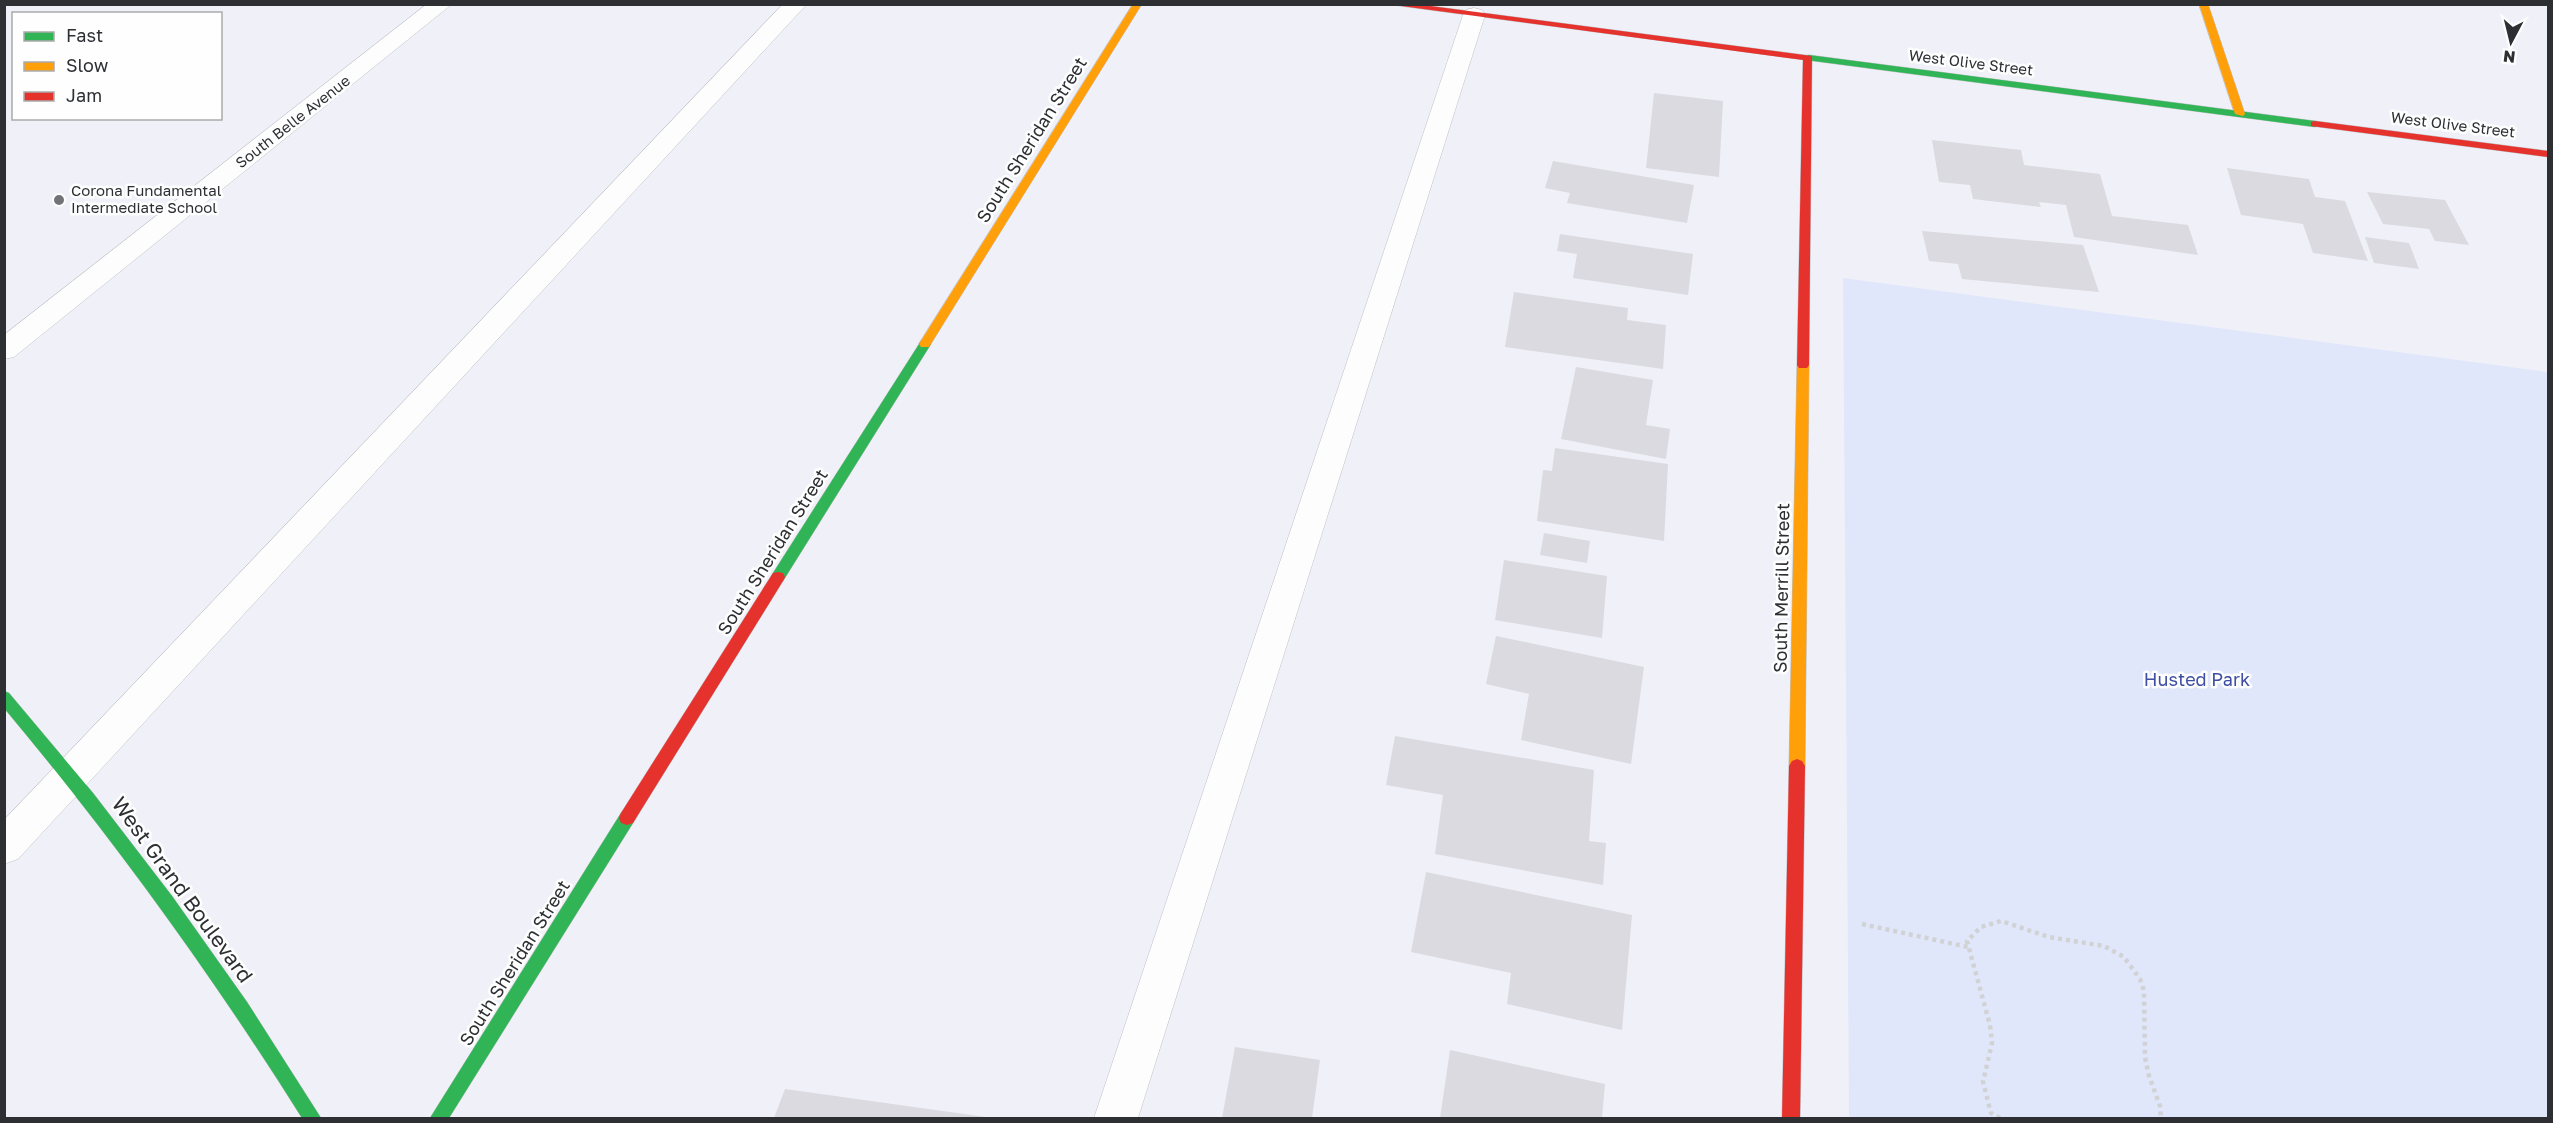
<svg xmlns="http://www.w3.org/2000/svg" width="2553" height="1123" font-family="'Golos Text',sans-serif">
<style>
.green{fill:#e1e7fb}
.building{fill:#dadae0}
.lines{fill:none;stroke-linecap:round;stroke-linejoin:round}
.lane-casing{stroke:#bfc0c5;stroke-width:1}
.street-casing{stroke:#bfc0c5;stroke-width:1}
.fast-casing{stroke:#bfc0c5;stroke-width:1}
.slow-casing{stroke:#bfc0c5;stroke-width:1}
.jam-casing{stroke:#bfc0c5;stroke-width:1}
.path{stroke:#d1d2d4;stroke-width:4.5;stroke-dasharray:4 4;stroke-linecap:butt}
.lane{fill:#fdfdfe;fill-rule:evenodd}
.street{fill:#fdfdfe;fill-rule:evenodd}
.fast{fill:#30b455;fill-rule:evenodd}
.slow{fill:#ff9f0a;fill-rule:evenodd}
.jam{fill:#e5322d;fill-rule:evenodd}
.poi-dot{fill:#727378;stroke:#fdfefd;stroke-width:2}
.labels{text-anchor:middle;stroke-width:5;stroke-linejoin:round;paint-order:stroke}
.far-street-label{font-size:15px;fill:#2e2f33;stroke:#fdfefd}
.far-poi-label{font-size:15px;fill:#2e2f33;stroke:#fdfefd;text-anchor:start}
.street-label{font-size:18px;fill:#2e2f33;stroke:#fdfefd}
.park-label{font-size:18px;fill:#3d4ea3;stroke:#fdfefd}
.near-street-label{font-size:21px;fill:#2e2f33;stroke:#fdfefd}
</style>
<rect width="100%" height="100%" fill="#f0f1f8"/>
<path class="green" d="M1843,278L2548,372V1118H1849Z"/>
<g class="building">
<path d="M1654,93L1723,101L1719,177L1646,168Z"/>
<path d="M1932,140L2021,150L2024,165L2100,174L2112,216L2188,225L2198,255L2074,237L2066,205L2039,202L2041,207L1973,199L1970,185L1939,182Z"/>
<path d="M1553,161L1694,185L1687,223L1567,203L1570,193L1545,188Z"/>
<path d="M2227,168L2309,179L2315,197L2345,201L2368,261L2313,253L2303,224L2241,215Z"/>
<path d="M2367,192L2445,200L2469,245L2435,241L2429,229L2383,224Z"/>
<path d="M1922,231L2083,245L2099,292L1962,279L1958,264L1929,261Z"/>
<path d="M1560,234L1693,254L1688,295L1573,278L1577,254L1557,251Z"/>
<path d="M2365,237L2409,243L2419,269L2374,263Z"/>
<path d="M1514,292L1628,308L1627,320L1666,325L1663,369L1505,347Z"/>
<path d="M1576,367L1653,380L1646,425L1670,429L1666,459L1561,439Z"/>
<path d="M1555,448L1668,464L1664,541L1537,521L1543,470L1552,471Z"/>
<path d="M1544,533L1590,541L1587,563L1540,555Z"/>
<path d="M1504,560L1607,576L1602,638L1495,620Z"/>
<path d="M1496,636L1644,667L1631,764L1521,740L1529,694L1486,684Z"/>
<path d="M1395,736L1594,770L1589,841L1606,843L1603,885L1435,854L1443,795L1386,785Z"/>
<path d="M1426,872L1632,915L1622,1030L1507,1004L1511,973L1411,952Z"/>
<path d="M1235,1047L1320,1060L1312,1118H1222Z"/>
<path d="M1450,1050L1605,1084L1602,1118H1440Z"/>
<path d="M785,1089L986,1117V1118H774Z"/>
</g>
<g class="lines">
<g class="lane-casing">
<g id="lane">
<path d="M783,4H807L18,859L4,864V820Z"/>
<path d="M1474,8L1482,10L1485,15L1138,1118H1094L1463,15L1466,10Z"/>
</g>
</g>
<g class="street-casing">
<path id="street" d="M427,4H452L14,357L4,359V335Z"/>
</g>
<g class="fast-casing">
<g id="fast">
<path d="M1809,55L2315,121L2320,124L2315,127L1806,60V56Z"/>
<path d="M925,340L931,344L783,581H773L771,577L773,573L921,341Z"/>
<path d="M4,691L9,693L93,793L172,896L247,1002L321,1118H302C212,975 113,838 4,708Z"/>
<path d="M627,811L633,813L635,818L633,823L449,1118H430L621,813Z"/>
</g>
</g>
<g class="slow-casing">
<g id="slow">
<path d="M1133,4H1142L929,347H921L919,344Z"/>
<path d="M2199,4H2208L2245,114L2243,116L2235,114Z"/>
<path d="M1803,361L1809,365L1805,766L1802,771L1797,773L1792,771L1789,766L1797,365Z"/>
</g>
</g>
<g class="jam-casing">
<g id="jam">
<path d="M1386,4H1415L1812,56L1809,365L1807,368H1799L1797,365L1803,60Z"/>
<path d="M2315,121L2548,151V157L2311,126V122Z"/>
<path d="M778,572L783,573L785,577L783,581L633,823L627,825L621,823L619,818L621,813L773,573Z"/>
<path d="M1797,759L1802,761L1805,766L1800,1118H1782L1789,766L1792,761Z"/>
</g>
</g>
<g class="path">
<path d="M1862,924L1968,947"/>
<path d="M2000,1118L1991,1113L1983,1082L1992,1043L1990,1025L1967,941L1981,927L2001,921L2049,937L2104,946L2124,957L2140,979L2144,991L2145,1057L2149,1076L2160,1106L2161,1118"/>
</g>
<use href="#lane" class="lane"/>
<use href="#street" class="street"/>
<use href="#fast" class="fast"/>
<use href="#slow" class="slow"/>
<use href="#jam" class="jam"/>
</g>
<circle class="poi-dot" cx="59" cy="200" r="6"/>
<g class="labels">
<g class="far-street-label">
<text transform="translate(1971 63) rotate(7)" y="5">West Olive Street</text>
<text transform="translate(293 122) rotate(-38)" y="5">South Belle Avenue</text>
<text transform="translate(2453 125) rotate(7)" y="5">West Olive Street</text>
</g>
<g class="far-poi-label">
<text x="71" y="196">Corona Fundamental<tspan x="71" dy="17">Intermediate School</tspan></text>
</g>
<g class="street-label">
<text transform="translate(1032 140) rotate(-58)" y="6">South Sheridan Street</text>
<text transform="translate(773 552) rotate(-58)" y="6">South Sheridan Street</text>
<text transform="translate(1782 588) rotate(-89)" y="6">South Merrill Street</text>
<text transform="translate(515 963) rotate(-58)" y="6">South Sheridan Street</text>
</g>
<g class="park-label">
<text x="2197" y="686">Husted Park</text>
</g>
<g class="near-street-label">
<text transform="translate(182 890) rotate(54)" y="7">West Grand Boulevard</text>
</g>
</g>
<rect width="2553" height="1123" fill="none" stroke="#2e2f33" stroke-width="12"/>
<rect x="12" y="12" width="210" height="108" fill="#fdfefd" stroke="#aaabac" stroke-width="1.5"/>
<rect x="24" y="32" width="30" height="9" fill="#30b455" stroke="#aaabac" stroke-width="1.5"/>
<text x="66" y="42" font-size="18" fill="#2e2f33">Fast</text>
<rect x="24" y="62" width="30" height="9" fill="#ff9f0a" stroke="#aaabac" stroke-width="1.5"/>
<text x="66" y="72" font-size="18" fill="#2e2f33">Slow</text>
<rect x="24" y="92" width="30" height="9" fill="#e5322d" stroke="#aaabac" stroke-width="1.5"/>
<text x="66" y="102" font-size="18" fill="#2e2f33">Jam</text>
<g transform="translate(2511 42) rotate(187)" stroke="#fdfefd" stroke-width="4.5" paint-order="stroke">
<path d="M0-4.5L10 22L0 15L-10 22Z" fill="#2e2f33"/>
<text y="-9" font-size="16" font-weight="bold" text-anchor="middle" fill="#2e2f33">N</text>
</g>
</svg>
